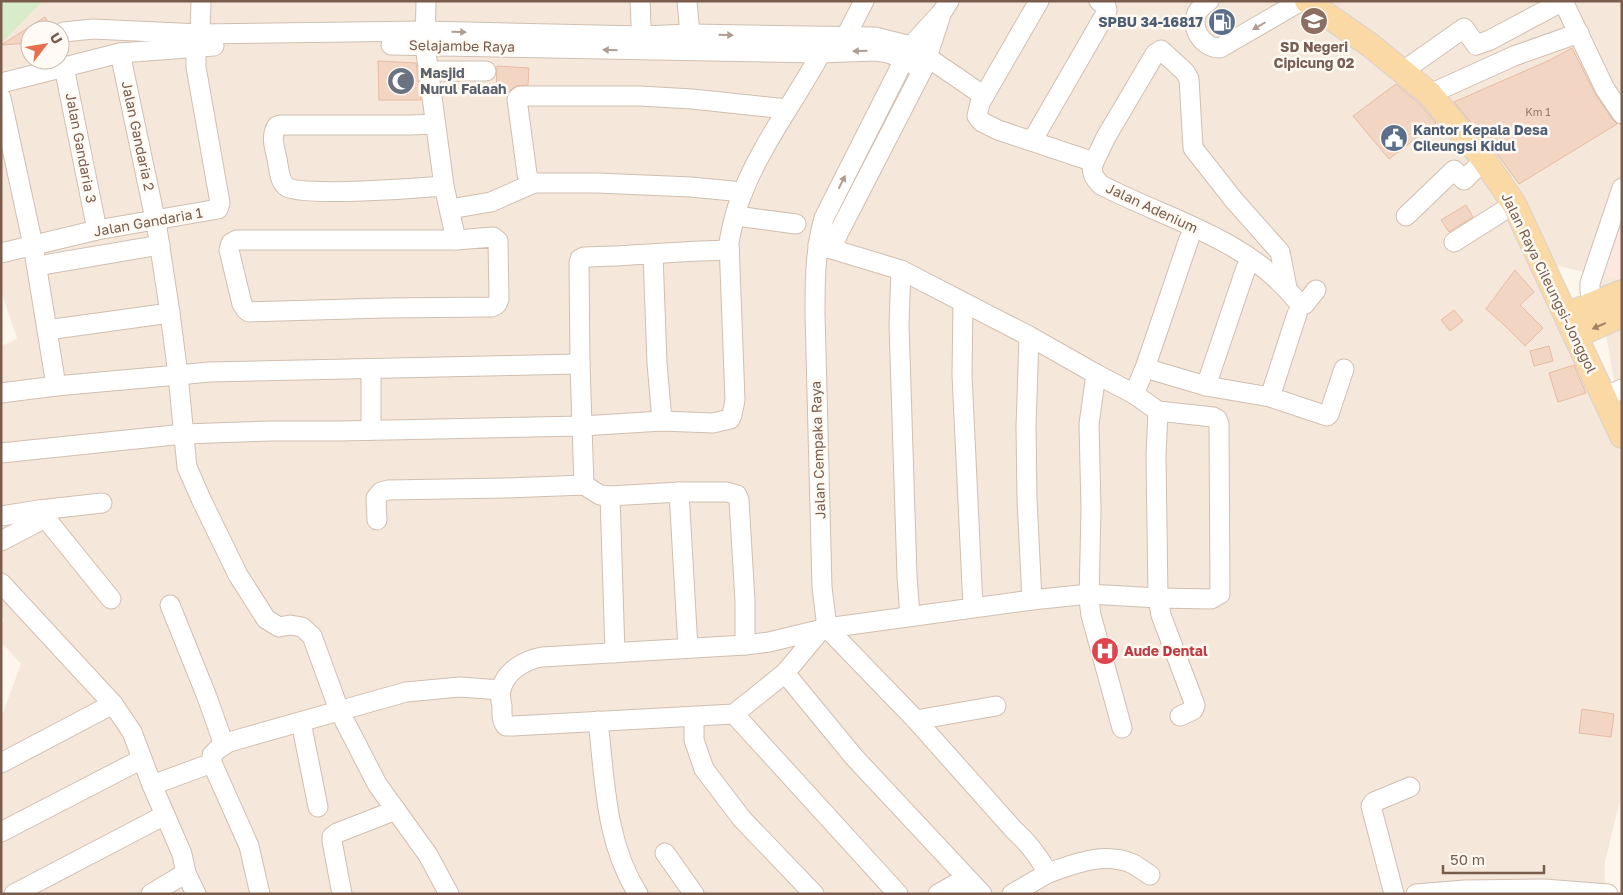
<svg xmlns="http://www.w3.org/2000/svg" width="1623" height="895" font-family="'Golos Text',sans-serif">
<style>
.residential{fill:#f5e8da;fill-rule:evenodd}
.commercial{fill:#fde8e0}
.green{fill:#d8ecc9}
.building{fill:#f3d5c3;stroke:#e6bba3}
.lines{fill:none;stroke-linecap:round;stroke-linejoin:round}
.minor-casing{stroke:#d1beb0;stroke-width:21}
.major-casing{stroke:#dad1cd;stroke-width:26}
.minor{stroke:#fff;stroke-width:19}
.major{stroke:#fbd9a5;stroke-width:24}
.oneway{fill:#af9d94}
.oneway2{fill:#a18267}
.labels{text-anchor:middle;stroke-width:5;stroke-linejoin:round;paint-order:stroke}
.number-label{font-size:11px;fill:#987a6a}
.service-label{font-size:14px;font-weight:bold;fill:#4e5e75;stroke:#fffaf3;text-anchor:end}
.street-label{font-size:14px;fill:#7a5c4d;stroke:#fffaf3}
.education-label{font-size:14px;font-weight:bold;fill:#785e54;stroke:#fffaf3}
.worship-label{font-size:14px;font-weight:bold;fill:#5b616d;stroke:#fffaf3;text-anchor:start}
.health-label{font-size:14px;font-weight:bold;fill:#be3a42;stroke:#fffaf3;text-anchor:start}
</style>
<rect width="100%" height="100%" fill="#fdf6ec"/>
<path class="residential" d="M43,1H1622V397L1614,381L1596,275L1530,259L1622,455V792L1605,862V894H1V718L21,664L1,642V626L4,620L1,616V346L17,339L1,290V44ZM30,30H60V60H30Z"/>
<path class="commercial" d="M1622,186V278L1617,280L1596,274Z"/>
<path class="green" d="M1,1H43L1,44Z"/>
<g class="building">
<path d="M45,17L52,28L51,30H30V43L1,45Z"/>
<path d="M1572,48L1596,95L1613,120L1617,124L1519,184L1495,151L1454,102L1550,60Z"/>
<path d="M378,61L416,63L421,100H379Z"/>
<path d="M497,66L529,68L528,85L516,86L508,92L496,91Z"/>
<path d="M1396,84L1420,104L1436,123L1389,159L1353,116Z"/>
<path d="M1466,205L1473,217L1449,232L1441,220Z"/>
<path d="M1515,270L1534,292L1520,305L1543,328L1525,346L1502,323L1486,309Z"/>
<path d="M1454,310L1463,321L1450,331L1441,320Z"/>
<path d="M1549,346L1553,361L1534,366L1530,351Z"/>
<path d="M1574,365L1586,393L1558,402L1549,373Z"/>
<path d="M1582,709L1614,714L1611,737L1579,733Z"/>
</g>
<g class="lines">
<g class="minor-casing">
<g id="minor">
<path d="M426,1L425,45L444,186L456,240"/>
<path d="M640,1L642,47"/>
<path d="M687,1L691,45"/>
<path d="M949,1L942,12L911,46L824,218C815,250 815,282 815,314L822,587L827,628L916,720L1014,830C1029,843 1038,856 1048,873L1012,894"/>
<path d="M1039,1L980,103L977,116L982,122L998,130L1094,162C1090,172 1094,178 1101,185C1171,221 1247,238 1298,302L1305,304L1316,290"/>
<path d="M1209,1C1205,4 1200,7 1197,13C1190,29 1203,48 1220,48L1301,1"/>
<path d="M1563,1L1605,89L1622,114"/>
<path d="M60,36L64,32L93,29L200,34L425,31L641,36L690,34L875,37L911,46L984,96"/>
<path d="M846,36L864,1"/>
<path d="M391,45L821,53L876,51L889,53L923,69"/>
<path d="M64,67L97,230"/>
<path d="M429,71H486"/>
<path d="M1403,71L1464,28L1476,45L1490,40L1563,1"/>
<path d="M1,83L120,53L214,46"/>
<path d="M1430,94L1514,56L1579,33"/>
<path d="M1,98L33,245L47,330L170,313L157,228L120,53"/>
<path d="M435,124L410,125H281L277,126C270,137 275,148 277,159C279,168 279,182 287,187C301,197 421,188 444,186"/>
<path d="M1032,141L1106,13L1107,10L1106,6L1099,1"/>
<path d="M1094,162L1106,137L1155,54L1161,50L1185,72L1189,79L1193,148L1233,199L1280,252L1287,288"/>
<path d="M743,192L691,187L597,183H534L529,179L527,174L517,99L520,96H640L692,99L787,109"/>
<path d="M450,209L491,202L534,183"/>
<path d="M736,216L796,224"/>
<path d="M1406,216L1454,170L1464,180L1484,160"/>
<path d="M493,237L498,241L499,299L497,304L492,307L385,308L249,312L246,310L242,304L229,250L231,243L237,240H456Z"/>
<path d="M1454,242L1514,204"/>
<path d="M818,245L901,270L1029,336L1096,374L1134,394L1158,411L1156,456L1158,598L1089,594L1032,600L827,628L769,642L745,645L542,657C525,660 505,671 501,690C500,695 501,702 502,706C502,713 501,720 506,726H513L734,714L785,673L820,631"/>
<path d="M832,249L838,234L923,69L940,18"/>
<path d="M1,253L97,230L218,209L220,203L196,67V56L200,34L201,1"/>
<path d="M653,254L657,363L662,421"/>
<path d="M37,266L160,245"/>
<path d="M901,270L899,324L907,576L910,616"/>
<path d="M963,302L962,375L973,607"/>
<path d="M1595,303L1590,292V283L1622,188"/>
<path d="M47,330L56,386L178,375L170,313"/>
<path d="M1029,336L1026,427L1027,499L1032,600"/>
<path d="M580,364L582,426L662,421L713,423L730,419L732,415L735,400L729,242C732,226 736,209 742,194C763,140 800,95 826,43"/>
<path d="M1145,368L1189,239"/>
<path d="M1096,374L1089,424L1091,509L1089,600L1091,615L1122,728"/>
<path d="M1206,386L1246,268"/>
<path d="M1,393L56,386"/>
<path d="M1134,394L1145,368L1206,386L1270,397L1327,416L1329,414L1344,369"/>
<path d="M1270,397L1297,314"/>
<path d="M1604,397L1622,389"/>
<path d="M1158,411L1213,417L1217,419L1219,424L1220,594L1211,599L1158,598L1161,615L1195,705L1193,710L1180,716"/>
<path d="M371,430V369"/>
<path d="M1,453L184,434L272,431H340L582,426L584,485"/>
<path d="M610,496L615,653"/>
<path d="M102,503L39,510L111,599"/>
<path d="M1,516L39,510"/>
<path d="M377,520L376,498L381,492L388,490L505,488L584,485L600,495L610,496L679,492"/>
<path d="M1,541L45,518"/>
<path d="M1,583L113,704L132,732L152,785L212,763V755L218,749L229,742L406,692L460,687L501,690"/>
<path d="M170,605L207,697L224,745"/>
<path d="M688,648L679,492H727L737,495L739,500L745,601V645"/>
<path d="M785,673L854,757L982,894"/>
<path d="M734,714L898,894"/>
<path d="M694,717V740L704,769L742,819L814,894"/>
<path d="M916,720L996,706"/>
<path d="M598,721C605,780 605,842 638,894"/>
<path d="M301,722L318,807"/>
<path d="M1,763L113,704"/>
<path d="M212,763L249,846L260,894"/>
<path d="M1,832L142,759"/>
<path d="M665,853L694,894"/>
<path d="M186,873L196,894"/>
<path d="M1048,873C1075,864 1104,851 1133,864C1138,867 1144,871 1150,875"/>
<path d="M14,894L165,815"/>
<path d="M151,894L186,873L182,854L152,785"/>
<path d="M342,894L332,841V837L337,833L396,810"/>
<path d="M449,894L428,855L377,784L339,710L312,636L302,627L290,625L279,627L266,619L238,575L201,499L187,467L178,375L209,372L580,364L579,263L580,259L584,257C633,256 681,251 729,250"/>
<path d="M938,894L954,885L961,894"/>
<path d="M1394,894L1371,806L1374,802L1410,787"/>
<path d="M1416,894L1465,890L1544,889L1608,894"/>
</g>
</g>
<g class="major-casing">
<g id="major">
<path d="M1307,1L1370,45L1430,94L1484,160L1514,204L1622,436"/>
<path d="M1566,315L1622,292"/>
<path d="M1576,336L1622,315"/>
</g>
</g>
<use href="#minor" class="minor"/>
<use href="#major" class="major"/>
</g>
<defs><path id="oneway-solid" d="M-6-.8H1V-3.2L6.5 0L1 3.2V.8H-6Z" transform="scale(1.25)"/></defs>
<g class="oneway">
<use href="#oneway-solid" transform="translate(1259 26) rotate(150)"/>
<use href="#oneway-solid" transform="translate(459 32) rotate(1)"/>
<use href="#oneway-solid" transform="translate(726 35) rotate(1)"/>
<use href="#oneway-solid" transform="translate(610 50) rotate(-178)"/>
<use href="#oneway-solid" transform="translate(860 51) rotate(178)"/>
<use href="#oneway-solid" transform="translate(842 182) rotate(-63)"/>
</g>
<use class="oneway2" href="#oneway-solid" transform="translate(1599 326) rotate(156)"/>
<defs>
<g id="school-disc" transform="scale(1.4375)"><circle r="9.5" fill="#8d6e63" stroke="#fffaf3"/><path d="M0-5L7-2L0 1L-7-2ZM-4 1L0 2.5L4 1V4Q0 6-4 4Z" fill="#fff"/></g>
<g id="fuel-disc" transform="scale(1.4375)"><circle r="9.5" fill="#5c6f8a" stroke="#fffaf3"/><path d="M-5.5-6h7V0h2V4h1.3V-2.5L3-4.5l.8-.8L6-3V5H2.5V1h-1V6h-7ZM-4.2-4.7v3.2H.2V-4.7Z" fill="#fff"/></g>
<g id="mosque-disc" transform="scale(1.4375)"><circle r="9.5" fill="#6b7280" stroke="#fffaf3"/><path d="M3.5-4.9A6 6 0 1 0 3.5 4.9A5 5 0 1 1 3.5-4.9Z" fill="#fff"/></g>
<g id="civic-disc" transform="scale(1.4375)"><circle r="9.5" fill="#5c6f8a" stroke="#fffaf3"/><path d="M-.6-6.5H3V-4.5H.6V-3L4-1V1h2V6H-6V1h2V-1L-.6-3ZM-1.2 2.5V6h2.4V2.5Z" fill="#fff"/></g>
<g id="hospital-disc" transform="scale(1.4375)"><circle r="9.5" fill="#e0444e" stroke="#fffaf3"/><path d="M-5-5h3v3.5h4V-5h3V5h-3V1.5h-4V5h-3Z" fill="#fff"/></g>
</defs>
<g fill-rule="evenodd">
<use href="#school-disc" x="1314" y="21"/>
<use href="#fuel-disc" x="1222" y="22"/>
<use href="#mosque-disc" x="401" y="81"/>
<use href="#civic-disc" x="1394" y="138"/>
<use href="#hospital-disc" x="1105" y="651"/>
</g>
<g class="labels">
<g class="number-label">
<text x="1538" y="116">Km 1</text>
</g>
<g class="service-label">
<text x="1203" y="27">SPBU 34-16817</text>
<text x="1413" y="135" text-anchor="start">Kantor Kepala Desa<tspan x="1413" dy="16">Cileungsi Kidul</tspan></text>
</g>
<g class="street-label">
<text transform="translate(462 46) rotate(1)" y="5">Selajambe Raya</text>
<text transform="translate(138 136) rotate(78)" y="5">Jalan Gandaria 2</text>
<text transform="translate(81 148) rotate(79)" y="5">Jalan Gandaria 3</text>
<text transform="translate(1152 208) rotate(25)" y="5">Jalan Adenium</text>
<text transform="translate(148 222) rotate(-10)" y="5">Jalan Gandaria 1</text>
<text transform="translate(1549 283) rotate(64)" y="5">Jalan Raya Cileungsi-Jonggol</text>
<text transform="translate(818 450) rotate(-92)" y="5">Jalan Cempaka Raya</text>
</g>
<g class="education-label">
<text x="1314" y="52">SD Negeri<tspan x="1314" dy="16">Cipicung 02</tspan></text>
</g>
<g class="worship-label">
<text x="420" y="78">Masjid<tspan x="420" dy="16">Nurul Falaah</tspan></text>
</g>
<g class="health-label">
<text x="1124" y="656">Aude Dental</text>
</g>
</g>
<rect width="1623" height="895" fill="none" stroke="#7a5c4d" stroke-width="5"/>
<g transform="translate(45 45) rotate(59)"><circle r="24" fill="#fffaf3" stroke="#cabbb1"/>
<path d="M0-4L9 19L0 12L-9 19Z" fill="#e76f51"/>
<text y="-8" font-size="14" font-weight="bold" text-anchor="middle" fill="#7a5c4d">U</text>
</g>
<path d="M1443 865v8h101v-8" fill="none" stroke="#7a5c4d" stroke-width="2.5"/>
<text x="1450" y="865" font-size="15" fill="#7a5c4d" stroke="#fffaf3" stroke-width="4" paint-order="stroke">50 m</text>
</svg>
